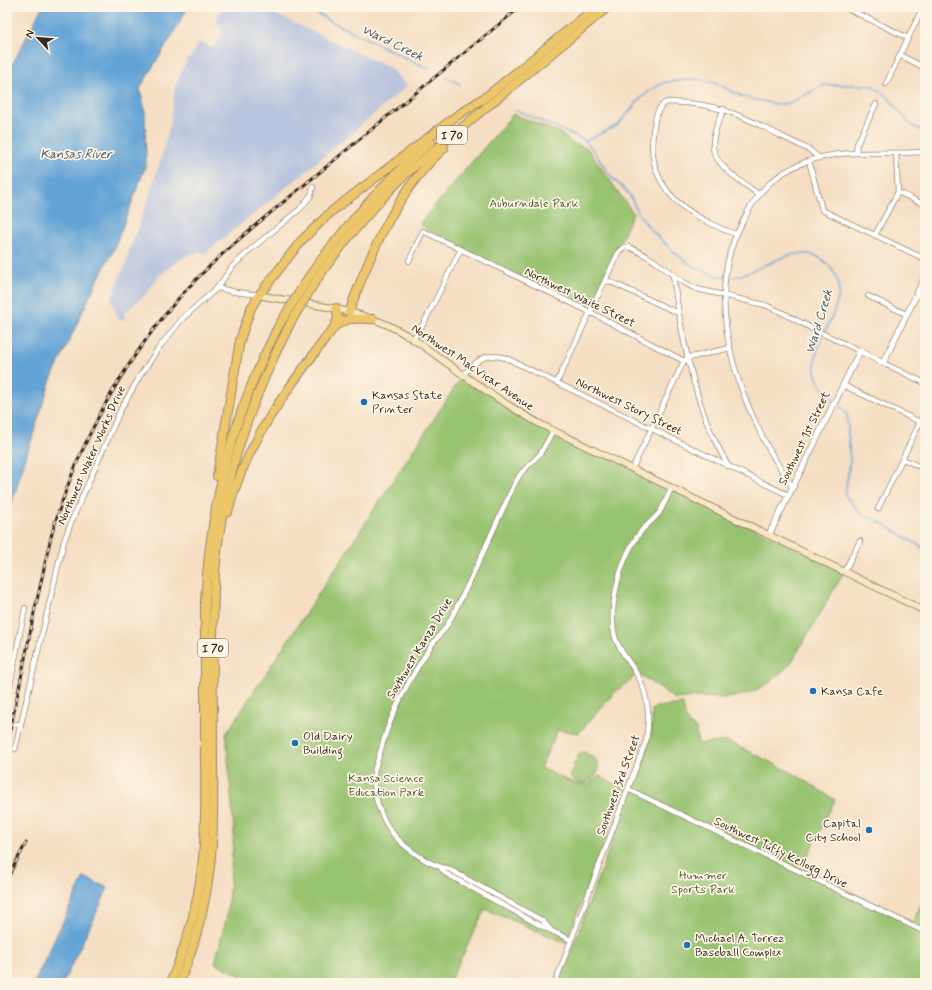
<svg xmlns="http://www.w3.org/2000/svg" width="932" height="990" font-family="Mynerve,sans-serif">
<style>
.industrial{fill:#b9c4de}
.green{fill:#97c26f;stroke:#697646}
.water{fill:#62a3d6;stroke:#4e667a}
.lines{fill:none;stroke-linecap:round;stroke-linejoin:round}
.stream{stroke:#62a3d6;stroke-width:1.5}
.minor-casing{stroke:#988470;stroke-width:6}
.tertiary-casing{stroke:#988470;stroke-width:7}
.secondary-casing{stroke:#988470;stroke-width:8}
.motorway-casing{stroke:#988470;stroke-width:10}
.minor{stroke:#fff;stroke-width:4.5}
.tertiary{stroke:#fff;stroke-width:5.5}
.secondary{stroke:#f7e8c3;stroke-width:6}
.motorway{stroke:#ecc669;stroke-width:8}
.rail-casing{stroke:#3b2a1e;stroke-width:3}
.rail{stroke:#fcf5e5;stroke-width:1.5;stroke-dasharray:4.5;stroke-linecap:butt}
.motorway-bridge-casing{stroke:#988470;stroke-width:10;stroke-linecap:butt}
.motorway-bridge{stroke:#ecc669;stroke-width:8}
.poi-dot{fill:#1f6fb2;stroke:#fcf5e5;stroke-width:1.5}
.labels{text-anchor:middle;stroke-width:3.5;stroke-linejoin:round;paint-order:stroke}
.shield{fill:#fcf5e5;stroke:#75675a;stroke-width:1}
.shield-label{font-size:11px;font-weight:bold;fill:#3b2a1e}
.park-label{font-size:12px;fill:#575836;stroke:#fcf5e5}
.street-label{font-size:12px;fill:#3b2a1e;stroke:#fcf5e5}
.poi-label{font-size:12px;fill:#3b2a1e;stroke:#fcf5e5;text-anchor:start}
.water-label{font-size:13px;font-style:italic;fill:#4b5a68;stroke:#fcf5e5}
</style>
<rect width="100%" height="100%" fill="#fcf5e5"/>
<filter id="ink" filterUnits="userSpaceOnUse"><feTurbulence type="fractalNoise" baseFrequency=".025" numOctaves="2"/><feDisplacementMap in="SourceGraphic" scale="8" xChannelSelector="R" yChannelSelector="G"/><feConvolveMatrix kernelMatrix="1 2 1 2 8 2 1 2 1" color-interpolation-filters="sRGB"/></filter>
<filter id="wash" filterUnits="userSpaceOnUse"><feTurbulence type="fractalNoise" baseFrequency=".012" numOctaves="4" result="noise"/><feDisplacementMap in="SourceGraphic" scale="16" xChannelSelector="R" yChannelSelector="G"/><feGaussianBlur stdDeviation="0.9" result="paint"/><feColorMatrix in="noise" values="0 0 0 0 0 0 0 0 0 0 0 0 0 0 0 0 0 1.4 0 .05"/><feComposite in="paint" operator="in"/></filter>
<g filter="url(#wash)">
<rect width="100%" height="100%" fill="#f5dec3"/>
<path class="industrial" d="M226,7H260L390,68L407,86L298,178L204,254L201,251L196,253L184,257L174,264L159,276L147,293L124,313L125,319L119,320L111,300L119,281L118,280L129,257L127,256L139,226L160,162L170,125L175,88L181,72L188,58H190L200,42L212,48L223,32L216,24L219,12Z"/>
<g class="green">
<path d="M513,114L560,133L572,143L587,148L633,213L606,274L589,308L520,276L431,233L420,223Z"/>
<path d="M463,375L553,431L844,572L791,663L771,682L750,693L728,698L693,697L675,699L636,672L632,679L614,693L579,733L558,730L540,768L576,784H589L599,776L625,789L566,943L485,909L449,983H257L215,963L227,915L234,831L226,734Z"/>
<path d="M683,704C685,717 684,721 696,729L698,744L727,741L793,773L835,800L802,868L913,922L925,895V983H559L648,745L652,729V710L656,707Z"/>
<path d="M584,752C587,754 592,756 595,759C608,776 579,793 569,775L579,754Z"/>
</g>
<g class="water">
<path d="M42,7H188L170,39L140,88L145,111L146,165L114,249L94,287L50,382L26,457L10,509L7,531V75Z"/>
<path d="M84,877L108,888L63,983H34Z"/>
</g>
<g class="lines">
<g class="stream">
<path d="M307,7L328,20L429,69"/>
<path d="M447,78L460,84"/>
<path d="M516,110C533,117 549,125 566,132C572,135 580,137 585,141C594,148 602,166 610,175C615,182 622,186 627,192C633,199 634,206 638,213C649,230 678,258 695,267C705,271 718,278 729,278C762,275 805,229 833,271C857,305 799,348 819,382C823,389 829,395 834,401"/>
<path d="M586,141L618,125L640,99L652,89L666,82L696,79L713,82L743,97L776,104H783L792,102L824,85H865L873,86L888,97L908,122L914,127L925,131"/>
<path d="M837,403L847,414L850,461L845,495L860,513L884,524L925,549"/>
</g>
</g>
</g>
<g filter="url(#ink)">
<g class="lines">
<g class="minor-casing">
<g id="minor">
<path d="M844,7L908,38"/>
<path d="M900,55L925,68"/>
<path d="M886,84L923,7"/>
<path d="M724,109C719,120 713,133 713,145C712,165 744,183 758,194"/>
<path d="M856,152L857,144L876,104"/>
<path d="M809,161L822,210L925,259"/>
<path d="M898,192L925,205"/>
<path d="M736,234C726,231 717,227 708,222C665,201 644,169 655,120C657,113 660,103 669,102C675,102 681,103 687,103C724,106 751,120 783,137C792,141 801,146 810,150L819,158"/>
<path d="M875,235L898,192L896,153"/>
<path d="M409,261L423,231L590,312L684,361"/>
<path d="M673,275C680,328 690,381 710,430C715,442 722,454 728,466"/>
<path d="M605,282L609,281L678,313"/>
<path d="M217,288L236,292L259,295"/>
<path d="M868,296L906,314"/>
<path d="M413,339L424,323L461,249"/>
<path d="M685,360L688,358L730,348"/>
<path d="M883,363L925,383"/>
<path d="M463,375C478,360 484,352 506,358L788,495"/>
<path d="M557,382L619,251L625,247H629C639,252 649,256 657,263C671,272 681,283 697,289L765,305L779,311L815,330L860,351"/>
<path d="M843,385L920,422L924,426"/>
<path d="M903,459L925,469"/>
<path d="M632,469L684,361"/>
<path d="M792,487C783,471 771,455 763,438C738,389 720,333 725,278C727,259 733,240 742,223C757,191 775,173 808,161C846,148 886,155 925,152"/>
<path d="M878,509L925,412"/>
<path d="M844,572L860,541"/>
<path d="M7,700L25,608"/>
<path d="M7,722L21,725"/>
<path d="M15,749L64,541L72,520L121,409L140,376L158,349L182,319L217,288L232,267L251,249L300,209L311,195L313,187"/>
<path d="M628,789L925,932"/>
<path d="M441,868L445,873L541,926L571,940"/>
<path d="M550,929L543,921L447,868C431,867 404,847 394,835C380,817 373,796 374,773C375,767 378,759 380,753C389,716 408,681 429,649C435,639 445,631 450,620C474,576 493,529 515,483L521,473L540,454L553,431"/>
<path d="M555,983L646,741C650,716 649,693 635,671C628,660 619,650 615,637C609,616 616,582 624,562C628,551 635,539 642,530C648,524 654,519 659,513C664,505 668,496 671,488"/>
</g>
</g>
<g class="tertiary-casing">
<path id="tertiary" d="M769,535L860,351L883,363L925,277"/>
</g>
<g class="secondary-casing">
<path id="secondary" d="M259,295C301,304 342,306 383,323C412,335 436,356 462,374C487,392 512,408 538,423L925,611"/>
</g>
<g class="motorway-casing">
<g id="motorway">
<path d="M482,100L596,7"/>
<path d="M308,278C344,227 383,182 431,142"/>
<path d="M315,282C343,242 374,205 409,171L608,7"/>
<path d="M349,312C371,252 396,192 444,148"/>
<path d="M335,326L338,317L336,308"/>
<path d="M217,476L240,340L251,308L259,295L301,241L332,211L455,117L485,97"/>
<path d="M228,512C247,438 290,386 335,326C348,316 357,319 373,319"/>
<path d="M170,983C189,940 201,892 204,845C206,811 205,778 205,744C205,696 205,649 205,601C211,500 232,417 278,327"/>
<path d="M179,983C198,939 209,892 212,844C214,816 213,787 213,759C213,703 212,647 214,592C218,493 246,409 291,322"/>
</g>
</g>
<use href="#minor" class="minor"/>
<use href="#tertiary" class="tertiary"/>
<use href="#secondary" class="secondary"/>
<use href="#motorway" class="motorway"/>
<g class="rail-casing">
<g id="rail">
<path d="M7,744C17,699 26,654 35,608C41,585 45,561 51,537C75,450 119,368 178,299C201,273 226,250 252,228L520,7"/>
<path d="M7,879L26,843"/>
</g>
</g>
<use href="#rail" class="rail"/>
<g class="motorway-bridge-casing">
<g id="motorway-bridge">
<path d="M291,322L315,282"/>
<path d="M278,327L308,278"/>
</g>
</g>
<use href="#motorway-bridge" class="motorway-bridge"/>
</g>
</g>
<g class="poi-dot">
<circle cx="364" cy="402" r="4"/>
<circle cx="813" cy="691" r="4"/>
<circle cx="295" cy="743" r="4"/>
<circle cx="869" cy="830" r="4"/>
<circle cx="687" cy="945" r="4"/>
</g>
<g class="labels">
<g class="shield">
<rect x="437" y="126" width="30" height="18" rx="3"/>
<rect x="198" y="639" width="30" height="18" rx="3"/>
</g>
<g class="shield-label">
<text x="452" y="139">I 70</text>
<text x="213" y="652">I 70</text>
</g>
<g class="park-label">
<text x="534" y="207">Auburndale Park</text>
<text x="386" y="782">Kansa Science<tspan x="386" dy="14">Education Park</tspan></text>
<text x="703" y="879">Hummer<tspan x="703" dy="14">Sports Park</tspan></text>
</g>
<g class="street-label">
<text transform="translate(580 297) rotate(26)" y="4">Northwest Waite Street</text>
<text transform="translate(473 367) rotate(34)" y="4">Northwest MacVicar Avenue</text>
<text transform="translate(629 406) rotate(26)" y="4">Northwest Story Street</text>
<text transform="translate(804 438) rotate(-64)" y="4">Southwest 1st Street</text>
<text transform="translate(91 455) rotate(-66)" y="4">Northwest Water Works Drive</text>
<text transform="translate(419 648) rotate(-59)" y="4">Southwest Kanza Drive</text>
<text transform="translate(618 785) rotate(-70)" y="4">Southwest 3rd Street</text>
<text transform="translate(781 852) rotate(26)" y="4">Southwest Tuffy Kellogg Drive</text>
</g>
<g class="poi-label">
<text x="372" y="399">Kansas State<tspan x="372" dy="14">Printer</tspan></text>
<text x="821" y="695">Kansa Cafe</text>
<text x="303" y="740">Old Dairy<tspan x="303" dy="14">Building</tspan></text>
<text x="861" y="827" text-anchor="end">Capital<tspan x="861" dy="14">City School</tspan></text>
<text x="695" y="942">Michael A. Torrez<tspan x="695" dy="14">Baseball Complex</tspan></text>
</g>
<g class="water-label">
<text transform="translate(393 42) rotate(26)" y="5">Ward Creek</text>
<text x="76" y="158">Kansas River</text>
<text transform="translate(818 321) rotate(-73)" y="5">Ward Creek</text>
</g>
</g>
<rect width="932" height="990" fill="none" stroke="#fcf5e5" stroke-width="24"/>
<g transform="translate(38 38) rotate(296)" stroke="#fcf5e5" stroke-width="3" paint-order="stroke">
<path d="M0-3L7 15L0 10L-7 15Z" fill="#3b2a1e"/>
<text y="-6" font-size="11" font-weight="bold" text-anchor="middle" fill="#3b2a1e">N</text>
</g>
</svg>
